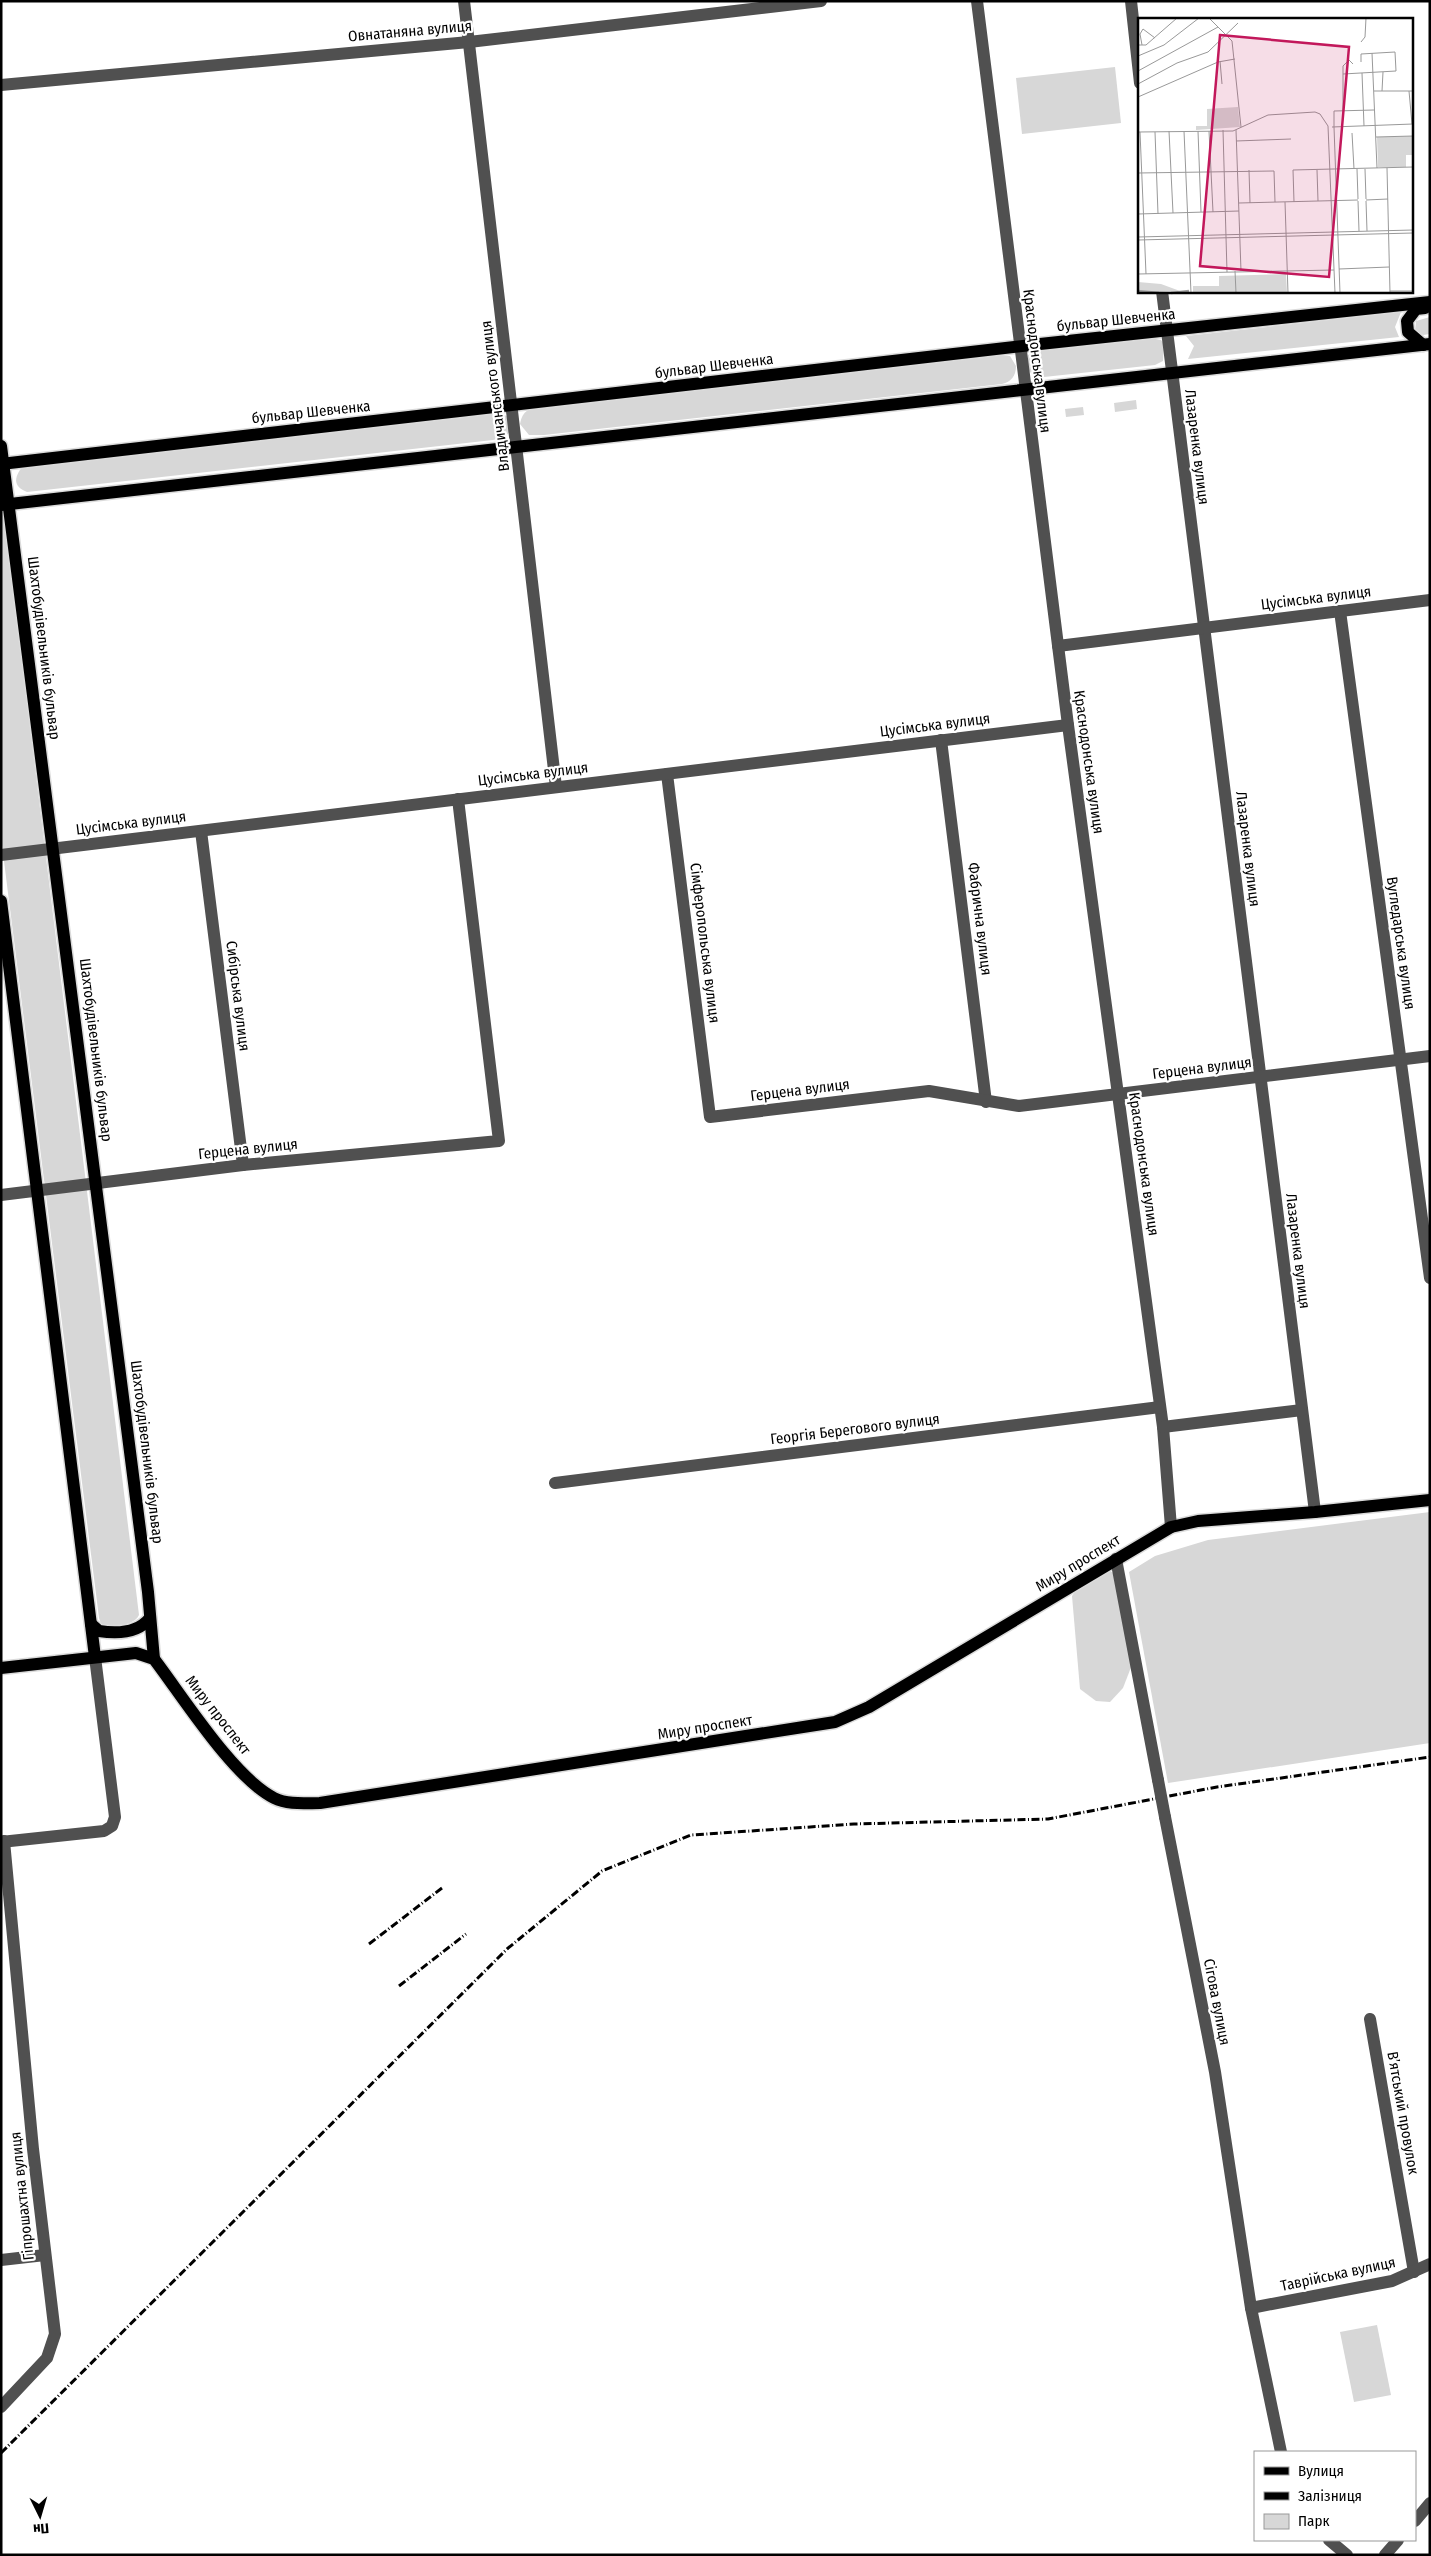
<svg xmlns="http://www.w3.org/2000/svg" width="1431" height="2556" font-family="'Fira Sans Condensed',sans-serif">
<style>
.green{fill:#d7d7d7}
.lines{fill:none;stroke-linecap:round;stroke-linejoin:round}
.major-casing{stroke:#dbdbdb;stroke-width:15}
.minor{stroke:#505050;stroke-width:12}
.major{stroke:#000;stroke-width:12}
.rail{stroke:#000;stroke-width:3;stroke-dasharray:8 2.5 1 2.5;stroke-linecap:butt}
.minor-bridge{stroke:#505050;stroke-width:12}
.labels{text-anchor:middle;stroke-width:4.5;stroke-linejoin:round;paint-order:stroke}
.street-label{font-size:15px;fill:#000;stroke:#fff}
.inset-river{fill:none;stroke:#9e9e9e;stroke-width:2.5}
.inset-road{fill:none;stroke:#999;stroke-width:1}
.view{fill:#c2185b;fill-opacity:0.15;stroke:#c2185b;stroke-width:2.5}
.inset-edge{fill:none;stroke:#000;stroke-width:2.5}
</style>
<rect width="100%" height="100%" fill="#fff"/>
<g class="green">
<path d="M1115,67L1121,123L1022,134L1016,78Z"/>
<path d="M1401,312L1395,327L1399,337L1188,359L1194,346L1186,336Z"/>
<path d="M1430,317V334L1423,335L1415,331L1416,321Z"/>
<path d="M1150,338L1161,340L1164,344L1163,361L1155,365L1044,377L1032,374L1028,370V355L1037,350Z"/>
<path d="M1001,355L1010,356L1016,366C1016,376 1011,382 1002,384L544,435H529L520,424C522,411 530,407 543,405Z"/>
<path d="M1136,400L1137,409L1115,412L1114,403Z"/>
<path d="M1083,407L1084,415L1066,417L1065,409Z"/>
<path d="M493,411L507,416L511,430L505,437L493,440L27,492C11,486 15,475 24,465Z"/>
<path d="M1,515H4L139,1615C134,1626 112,1628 101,1624L99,1618L1,837Z"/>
<path d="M1430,1512V1743L1168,1783L1129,1572L1155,1556L1208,1540Z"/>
<path d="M1108,1570L1119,1576L1135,1657L1123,1688L1110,1702L1096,1701L1080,1689L1072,1596L1081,1584Z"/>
<path d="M1377,2325L1391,2395L1354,2402L1340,2332Z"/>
</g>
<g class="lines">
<g class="major-casing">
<g id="major">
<path d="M1423,345L1408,332L1407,321L1416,309L1425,308"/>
<path d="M1,446L148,1592L154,1659"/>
<path d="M1,464L1040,344L1430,302"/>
<path d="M1,505L1430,344"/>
<path d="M1,901L95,1657"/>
<path d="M91,1624L99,1631C118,1634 138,1633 150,1618"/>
<path d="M1,1668L136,1653L154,1659C183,1697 233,1777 274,1798C288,1805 305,1803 320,1803L835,1722L869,1707L1171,1527L1198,1521L1315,1512L1430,1500"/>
</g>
</g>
<g class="minor">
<path d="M464,1L556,787"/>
<path d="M977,1L1068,725L1163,1427L1171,1527"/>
<path d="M1131,1L1140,83"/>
<path d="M1,85L469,42L821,1"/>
<path d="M1162,291L1315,1512"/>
<path d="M1340,611L1430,1278"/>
<path d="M1058,646L1430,600"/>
<path d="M941,740L986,1102"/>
<path d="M667,774L710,1117L929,1091L1019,1106L1430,1056"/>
<path d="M201,831L243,1165"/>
<path d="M1,855L1068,725"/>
<path d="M1,1195L243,1165L499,1141L458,799"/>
<path d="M1163,1427L1302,1410"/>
<path d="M555,1483L1160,1407"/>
<path d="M1116,1559L1158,1780"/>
<path d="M1165,1817L1215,2072L1251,2308L1281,2452"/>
<path d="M1,1842L104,1831L112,1826L115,1817L95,1657"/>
<path d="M1370,2019L1414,2272"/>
<path d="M1,2260L45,2255"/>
<path d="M1251,2308L1392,2281L1430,2264"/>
<path d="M1,2407L47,2358L55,2334L33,2149L4,1841"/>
<path d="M1415,2521L1430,2503"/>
<path d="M1329,2540L1347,2555"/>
<path d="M1385,2555L1398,2540"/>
</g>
<use href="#major" class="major"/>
<g class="rail">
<path d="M369,1944L442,1888"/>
<path d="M399,1986L466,1934"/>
<path d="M1,2453L507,1949L602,1871L691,1835L854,1824L1048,1819L1217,1787L1430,1757"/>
</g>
<path class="minor-bridge" d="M1158,1780L1165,1817"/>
</g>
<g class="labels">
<g class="street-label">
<text transform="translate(410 31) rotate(-5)" y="5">Овнатаняна вулиця</text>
<text transform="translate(1116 320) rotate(-6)" y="5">бульвар Шевченка</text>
<text transform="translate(1037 361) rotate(83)" y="5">Краснодонська вулиця</text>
<text transform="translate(714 366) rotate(-7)" y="5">бульвар Шевченка</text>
<text transform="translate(495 396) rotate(-97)" y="5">Владичанського вулиця</text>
<text transform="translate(311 412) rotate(-6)" y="5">бульвар Шевченка</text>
<text transform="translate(1197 447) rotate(83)" y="5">Лазаренка вулиця</text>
<text transform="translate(1316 598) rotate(-7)" y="5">Цусімська вулиця</text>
<text transform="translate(44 648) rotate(83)" y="5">Шахтобудівельників бульвар</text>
<text transform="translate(935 725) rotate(-7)" y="5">Цусімська вулиця</text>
<text transform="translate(1089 762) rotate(82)" y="5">Краснодонська вулиця</text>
<text transform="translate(533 774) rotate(-7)" y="5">Цусімська вулиця</text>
<text transform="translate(131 823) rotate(-7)" y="5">Цусімська вулиця</text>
<text transform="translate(1248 849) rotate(83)" y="5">Лазаренка вулиця</text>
<text transform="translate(980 919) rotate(83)" y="5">Фабрична вулиця</text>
<text transform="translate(705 943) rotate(83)" y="5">Сімферопольська вулиця</text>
<text transform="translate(1401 943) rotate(82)" y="5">Вугледарська вулиця</text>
<text transform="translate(238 996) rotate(83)" y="5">Сибірська вулиця</text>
<text transform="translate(96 1050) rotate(83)" y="5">Шахтобудівельників бульвар</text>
<text transform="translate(1202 1068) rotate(-7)" y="5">Герцена вулиця</text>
<text transform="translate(800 1090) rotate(-7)" y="5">Герцена вулиця</text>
<text transform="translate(248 1149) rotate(-6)" y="5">Герцена вулиця</text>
<text transform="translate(1144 1164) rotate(82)" y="5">Краснодонська вулиця</text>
<text transform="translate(1298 1251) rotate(83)" y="5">Лазаренка вулиця</text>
<text transform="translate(855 1429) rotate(-7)" y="5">Георгія Берегового вулиця</text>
<text transform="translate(147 1452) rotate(83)" y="5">Шахтобудівельників бульвар</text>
<text transform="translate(1078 1563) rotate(-31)" y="5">Миру проспект</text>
<text transform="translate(218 1715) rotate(52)" y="5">Миру проспект</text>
<text transform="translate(705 1727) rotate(-9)" y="5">Миру проспект</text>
<text transform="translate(1217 2002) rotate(79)" y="5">Сігова вулиця</text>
<text transform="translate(1403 2113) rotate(80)" y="5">В’ятський провулок</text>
<text transform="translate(22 2196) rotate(-96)" y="5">Гіпрошахтна вулиця</text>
<text transform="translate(1338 2274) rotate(-12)" y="5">Таврійська вулиця</text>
</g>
</g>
<g transform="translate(1138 18)">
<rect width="275" height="275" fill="#fff"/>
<path d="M100,89L102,109L58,112V108H69V91ZM275,118V137H268V149H240L239,119ZM148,256L149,275H55V268H81V258ZM0,264L23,266L42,273L0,275Z" fill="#d7d7d7"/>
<path class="inset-river" d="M0,273L21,275M33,275L51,273"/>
<path class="inset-road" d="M71,0L94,23L103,109M223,24L227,19L228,0M0,27H8L39,0M4,27L2,16L5,11L17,20M234,35L239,150M0,38L26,27L61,0M82,43L84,66M0,53L80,9M224,55L226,108M205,56L258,53L257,34L223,36V44M0,66L39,45L70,34L100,5M236,73H275M244,73L245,54M271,73L274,106M0,79L80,44L97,41M205,93V48L211,42L215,46M190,108L197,275M194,109L275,106M196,109V93L236,92M196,109L202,275M85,112L89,254M98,112L103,253M31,113L35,195M46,113L53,275M60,113L63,194M71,113L75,194M0,114L95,113L130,97L177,94L182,96L190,108M2,114L8,256M17,114L20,196M214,115L216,151M238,119L275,118M98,123L153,121M249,150L252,275M219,151L220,181M227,151L228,181M111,152L112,185M179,152L180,183M0,155L136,153L137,184M228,182L250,181M220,183L221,213M228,183L229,213M147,184L150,275M156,184L155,152L275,149M101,185L220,182M0,196L101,193M0,219L275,212M0,222L275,215M201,251L251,249M97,253L98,275M0,256L196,252M252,273H275"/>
<path class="view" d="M82,17L211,29L191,259L62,248Z"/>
<rect width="275" height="275" class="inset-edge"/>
</g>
<rect width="1431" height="2556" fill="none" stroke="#000000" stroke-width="5"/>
<rect x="1254" y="2451" width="162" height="90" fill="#ffffff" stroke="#999999"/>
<rect x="1264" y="2467" width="25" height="8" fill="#000000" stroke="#999999"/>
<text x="1298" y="2476" font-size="15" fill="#000000">Вулиця</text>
<rect x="1264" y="2492" width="25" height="8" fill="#000000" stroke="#999999"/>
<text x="1298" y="2501" font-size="15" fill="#000000">Залізниця</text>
<rect x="1264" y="2514" width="25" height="15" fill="#d7d7d7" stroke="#999999"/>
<text x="1298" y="2526" font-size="15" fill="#000000">Парк</text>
<g transform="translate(40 2516) rotate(175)" stroke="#ffffff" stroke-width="4" paint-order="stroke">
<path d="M0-4L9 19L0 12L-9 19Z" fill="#000000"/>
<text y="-8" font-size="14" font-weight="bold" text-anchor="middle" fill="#000000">Пн</text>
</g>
</svg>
